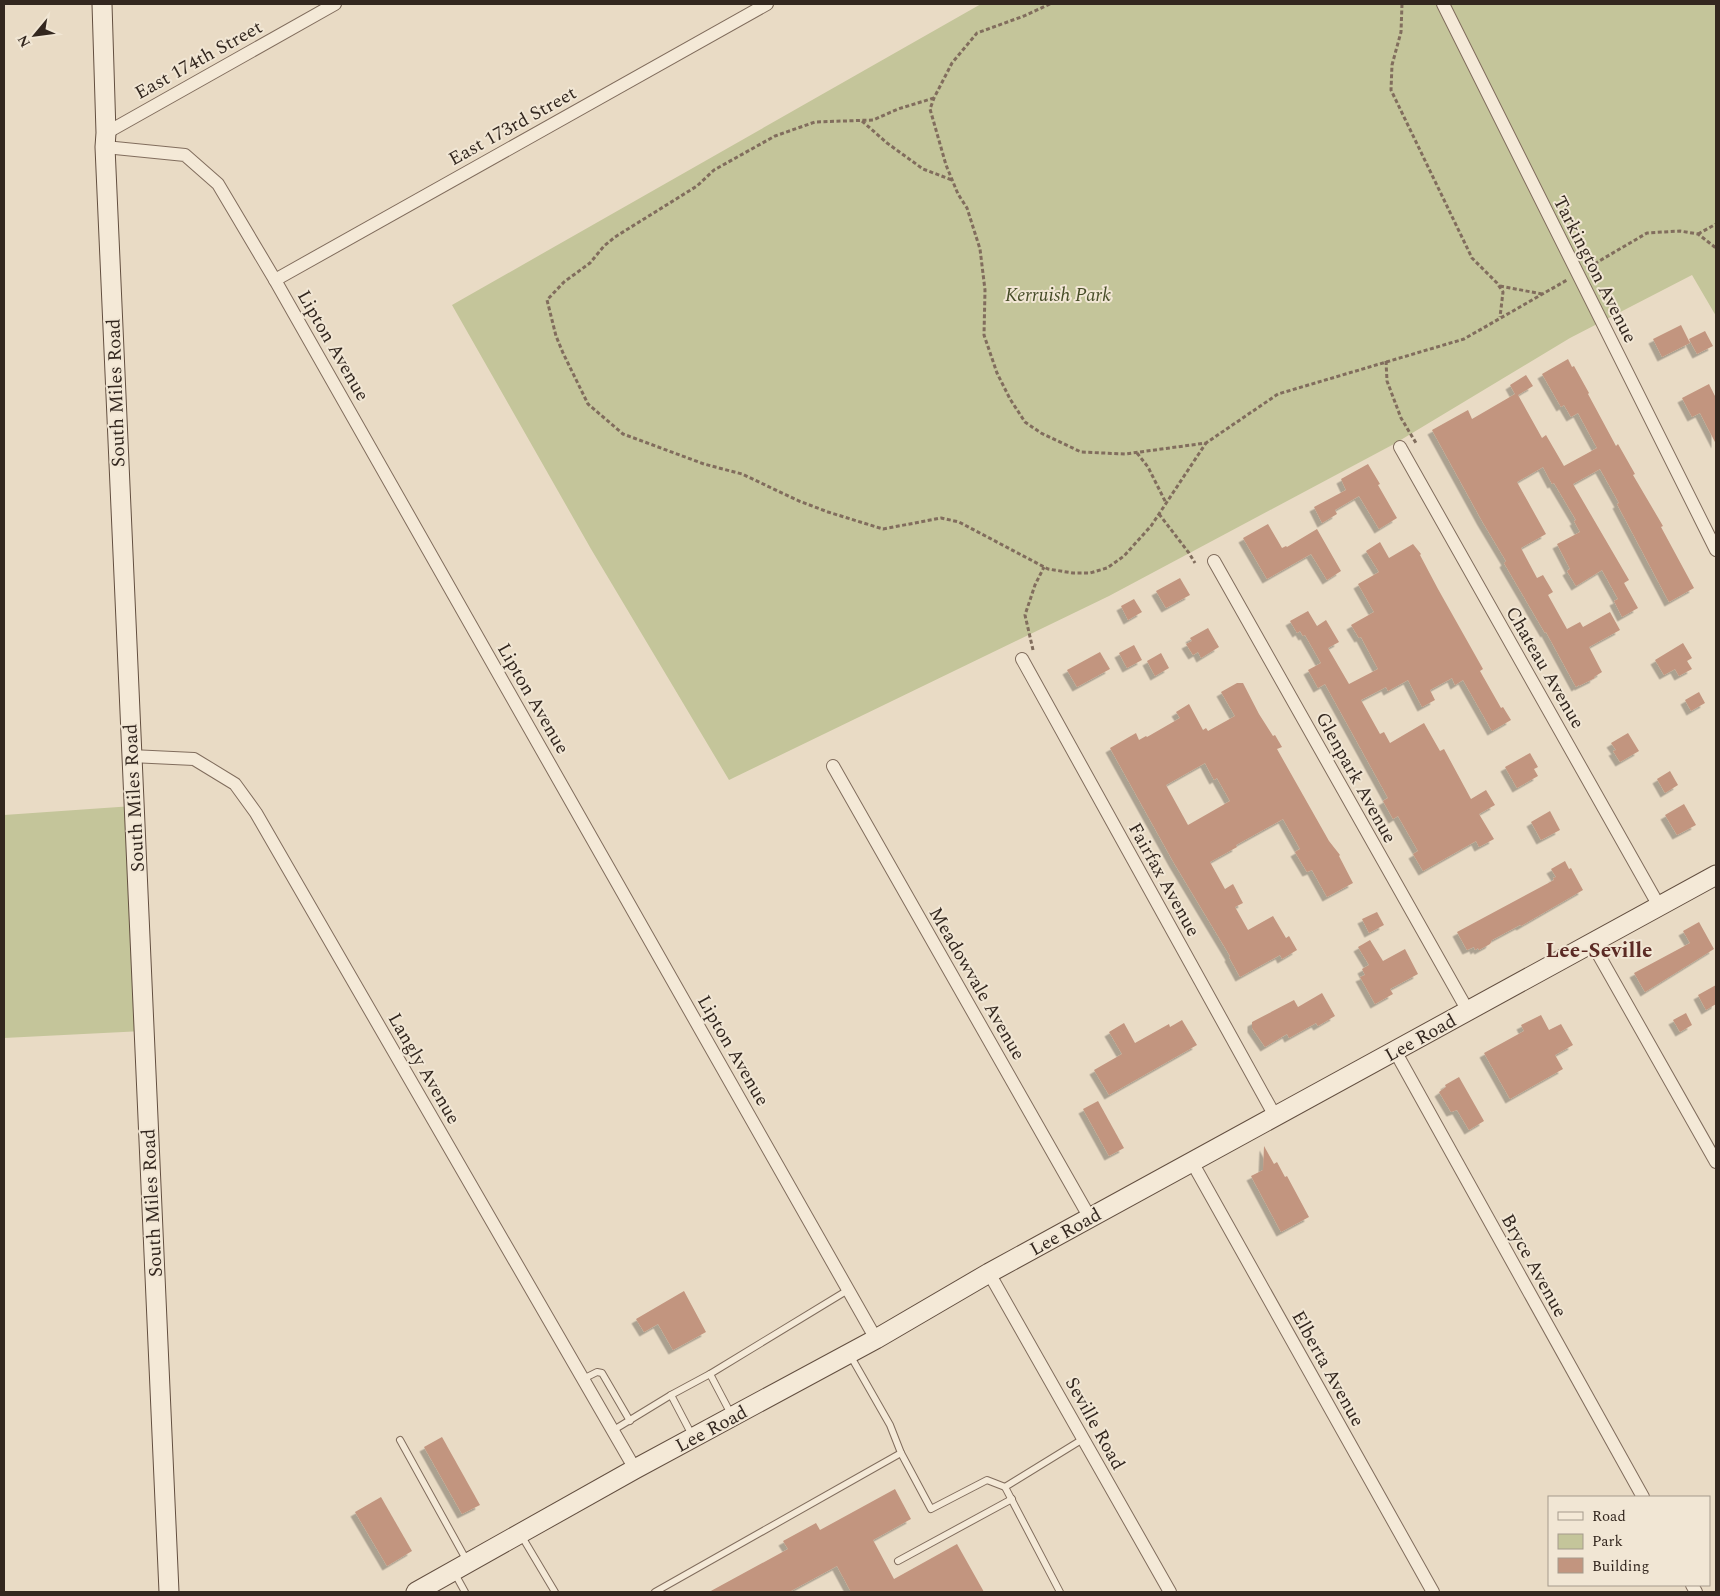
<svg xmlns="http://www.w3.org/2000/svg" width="1720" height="1596" font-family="Spectral,serif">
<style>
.green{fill:#c4c59a}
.building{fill:#c2957f;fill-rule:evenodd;filter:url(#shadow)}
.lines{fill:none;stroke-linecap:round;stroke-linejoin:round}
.lane-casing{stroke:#816d5d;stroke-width:8}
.street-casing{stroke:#816d5d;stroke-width:14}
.secondary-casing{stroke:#634f40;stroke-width:21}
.path{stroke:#816d5d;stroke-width:3;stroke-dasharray:4 2.5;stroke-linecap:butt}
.lane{stroke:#f4e9d7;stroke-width:6}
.street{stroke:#f4e9d7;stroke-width:12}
.secondary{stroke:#f4e9d7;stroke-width:19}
.labels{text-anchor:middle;stroke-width:4;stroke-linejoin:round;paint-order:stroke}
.street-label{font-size:19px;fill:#33271f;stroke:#f1e6d4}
.park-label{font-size:19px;font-style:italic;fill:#474d28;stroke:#f1e6d4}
.quarter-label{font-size:21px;font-weight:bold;fill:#5b2a24;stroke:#f1e6d4}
</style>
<defs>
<filter id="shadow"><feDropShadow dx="-4.5" dy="4.5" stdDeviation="0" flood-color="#0004"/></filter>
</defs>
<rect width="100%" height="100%" fill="#e9dbc5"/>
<g class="green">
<path d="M981,4H1716V316L1692,275L1570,338L1394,444L1109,596L729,780L591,549L452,305Z"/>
<path d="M133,806L143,1031L4,1038V815Z"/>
</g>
<g class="building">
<path d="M1681,325L1690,343L1662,357L1653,339Z"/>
<path d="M1705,331L1713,346L1697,354L1689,339Z"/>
<path d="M1568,359L1572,367L1574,366L1589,393L1588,394L1616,446L1618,444L1635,474L1633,475L1663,526L1661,527L1694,588L1669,602L1617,504L1619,503L1600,469L1573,484L1629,580L1624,583L1638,608L1622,617L1614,601L1618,599L1602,570L1576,586L1567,571L1570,569L1557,544L1580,532L1574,521L1576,520L1554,483L1552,484L1543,467L1517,482L1546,534L1521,548L1537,578L1543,575L1553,592L1548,595L1567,629L1580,622L1583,627L1610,612L1620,630L1589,647L1602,672L1594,677L1595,678L1579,686V685L1576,687L1546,632L1545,633L1511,575L1504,563L1506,561L1482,521L1432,430L1468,410L1472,419L1515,394L1510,385L1526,375L1533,386L1518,395L1542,438L1546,435L1564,466L1597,448L1578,413L1571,417L1564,405L1561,407L1542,374Z"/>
<path d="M1709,384L1716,398V444L1700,413L1692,417L1682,398Z"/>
<path d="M1368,464L1380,484L1378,485L1397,518L1379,529L1359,496L1335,510L1337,514L1322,523L1314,507L1346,490L1341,479Z"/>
<path d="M1268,524L1282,548L1286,546L1287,547L1317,529L1341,571L1327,580L1311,554L1267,579L1243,538Z"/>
<path d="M1380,542L1389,558L1413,544L1421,554L1420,555L1438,589L1483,669L1480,671L1501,708L1503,707L1511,720L1492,731L1463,680L1455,685L1452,678L1430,690L1435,700L1422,707L1408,680L1388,691L1386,687L1361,700L1380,734L1384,732L1390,743L1424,723L1440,751L1444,749L1471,799L1486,790L1495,805L1479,814L1494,839L1479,847L1476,841L1423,871L1413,854L1418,851L1398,816L1393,819L1383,801L1388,798L1325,684L1318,688L1308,670L1321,663L1305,635L1303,636L1300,631L1297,633L1290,621L1308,611L1317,626L1326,620L1339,642L1328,648L1349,684L1378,669L1361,637L1359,638L1351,625L1374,612L1358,584L1379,572L1366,551Z"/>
<path d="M1180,578L1190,595L1166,608L1156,591Z"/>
<path d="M1134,599L1142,612L1128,620L1121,606Z"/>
<path d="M1208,628L1219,647L1201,658L1198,652L1193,655L1186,644L1192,641L1190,638Z"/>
<path d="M1683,643L1692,658L1687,661L1692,669L1679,676L1675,669L1664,675L1655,660Z"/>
<path d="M1134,645L1142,660L1127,668L1119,653Z"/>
<path d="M1100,652L1110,669L1077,687L1067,670Z"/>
<path d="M1161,653L1169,668L1155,676L1147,661Z"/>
<path d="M1237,683H1243L1259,714L1273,736L1275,735L1282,747L1277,749L1329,841L1340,855L1339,856L1353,883L1327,897L1312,870L1307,872L1295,852L1300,849L1283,819L1236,845L1237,847L1210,862L1225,889L1233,884L1243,903L1235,907L1248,930L1273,916L1286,938L1289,936L1297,950L1282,959L1280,955L1240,977L1229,957L1230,956L1174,863L1110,748L1136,733L1139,740L1146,736L1147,737L1180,718L1176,712L1189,704L1203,730L1206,728L1208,731L1235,716L1221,692ZM1205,763L1214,780L1217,778L1230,801L1188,825L1166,785Z"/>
<path d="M1699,692L1705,703L1691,711L1685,700Z"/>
<path d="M1628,733L1639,751L1620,762L1613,751L1616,750L1611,743Z"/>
<path d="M1530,753L1538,767L1534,769L1538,776L1517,788L1505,767Z"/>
<path d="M1670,771L1678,785L1665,793L1657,779Z"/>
<path d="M1684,804L1696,825L1677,835L1665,815Z"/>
<path d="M1550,811L1560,830L1541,840L1531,822Z"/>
<path d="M1565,861L1569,869L1571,868L1583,890L1521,926L1520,925L1492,940L1490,944L1479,950L1478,948L1475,950L1474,947L1467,950L1457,932L1554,880L1553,878L1556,877L1551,869Z"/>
<path d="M1377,912L1384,925L1369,933L1362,919Z"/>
<path d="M1699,922L1714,949L1645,992L1634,973L1690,943L1683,931Z"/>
<path d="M1370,940L1383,961L1405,949L1418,974L1390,989L1393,994L1375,1004L1360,977L1365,975L1362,969L1369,965L1358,947Z"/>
<path d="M1716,985V1004L1706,1010L1698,995Z"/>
<path d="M1322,993L1335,1016L1318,1026L1316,1023L1289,1038L1287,1034L1265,1047L1252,1028V1022L1294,1000L1298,1007Z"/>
<path d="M1686,1013L1692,1025L1680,1032L1673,1020Z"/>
<path d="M1541,1015L1549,1030L1561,1024L1573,1045L1555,1055L1563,1069L1510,1099L1484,1053L1524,1031L1521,1025Z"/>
<path d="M1182,1020L1197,1045L1109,1095L1094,1070L1122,1054L1109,1032L1124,1023L1135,1043L1169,1024L1170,1027Z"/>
<path d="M1459,1077L1484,1121L1469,1130L1457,1110L1451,1112L1439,1092L1446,1087L1445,1085Z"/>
<path d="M1098,1101L1124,1148L1109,1156L1083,1109Z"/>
<path d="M1264,1146L1274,1164L1277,1162L1285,1177L1287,1176L1309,1217L1281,1232L1251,1176L1263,1170Z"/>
<path d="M684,1291L706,1332L673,1350L658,1324L644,1332L636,1319Z"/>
<path d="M442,1437L480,1505L462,1514L424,1447Z"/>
<path d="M895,1489L911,1519L873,1540L894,1579L957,1544L984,1592H851L837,1566L789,1592H709L788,1549L783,1541L816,1523L820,1530Z"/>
<path d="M381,1497L412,1551L387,1566L355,1512Z"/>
</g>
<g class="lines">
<g class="lane-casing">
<g id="lane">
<path d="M710,1374L848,1290"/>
<path d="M583,1379L597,1372L602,1373L630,1421"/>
<path d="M671,1395L693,1437"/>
<path d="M612,1431L671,1395L710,1374L731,1414"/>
<path d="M400,1440L467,1561"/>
<path d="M901,1453L931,1509L987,1480L1005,1487"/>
<path d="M521,1535L555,1592"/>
<path d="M898,1561L1012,1499"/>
<path d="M454,1572L465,1592"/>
<path d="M655,1592L901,1453L890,1425L850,1355"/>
<path d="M1060,1592L1005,1487L1083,1439"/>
</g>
</g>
<g class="street-casing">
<g id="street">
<path d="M1443,4L1716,550"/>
<path d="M106,133L335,4"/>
<path d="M105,147L185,155L218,184L275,280L876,1339"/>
<path d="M275,280L767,4"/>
<path d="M1400,447L1659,906"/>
<path d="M1214,561L1468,1011"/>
<path d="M1022,659L1275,1116"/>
<path d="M131,756L194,759L235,784L256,813L635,1469"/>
<path d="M833,766L1090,1218"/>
<path d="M1592,943L1716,1162"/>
<path d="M1395,1051L1643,1497"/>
<path d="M1192,1162L1433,1592"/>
<path d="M989,1273L1170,1592"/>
<path d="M1692,1585L1696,1592"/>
</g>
</g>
<g class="secondary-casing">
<g id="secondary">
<path d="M102,4L106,133L105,147L169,1592"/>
<path d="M416,1592L635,1469L876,1339L989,1273L1716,875"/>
</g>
</g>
<g class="path">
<path d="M1050,4L1024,16L977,33L952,63L934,98L930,109L946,165L958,194L967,208L980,249L985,290L984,335L997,373L1010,399L1025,422L1041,433L1081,452L1125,454L1206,443L1278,394L1464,339L1567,280"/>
<path d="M1402,4L1401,32L1392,65L1391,90L1472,258L1497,283L1503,292L1500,317"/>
<path d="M934,98L898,109L873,120L815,122L775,136L714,170L697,186L615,237L604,246L590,263L564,282L547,300L556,336L563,353L588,404L623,434L704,464L742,474L799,501L828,512L883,529L941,518L959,522L1048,569L1073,573H1090L1107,568L1124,556L1151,526L1206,443"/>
<path d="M862,121L887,143L923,169L952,180"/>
<path d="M1698,234L1716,224"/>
<path d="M1589,267L1647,233L1680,231L1698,234L1716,248"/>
<path d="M1500,286L1542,294"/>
<path d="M1386,361L1387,381L1401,418L1416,443"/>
<path d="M1137,453L1148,467L1166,503"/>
<path d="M1159,514L1189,553L1195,563"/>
<path d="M1033,650L1025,615L1035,585L1044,567"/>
</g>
<use href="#lane" class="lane"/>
<use href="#street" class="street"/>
<use href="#secondary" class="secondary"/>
</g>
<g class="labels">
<g class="street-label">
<text transform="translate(198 59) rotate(-29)" y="7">East 174th Street</text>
<text transform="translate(512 125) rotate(-29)" y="7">East 173rd Street</text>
<text transform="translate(1596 269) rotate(63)" y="7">Tarkington Avenue</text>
<text transform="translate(334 345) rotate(60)" y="7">Lipton Avenue</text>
<text transform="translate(115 393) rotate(-92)" y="7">South Miles Road</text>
<text transform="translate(1546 667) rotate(60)" y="7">Chateau Avenue</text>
<text transform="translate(534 698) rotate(60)" y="7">Lipton Avenue</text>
<text transform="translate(1357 777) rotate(61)" y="7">Glenpark Avenue</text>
<text transform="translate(133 798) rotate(-93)" y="7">South Miles Road</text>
<text transform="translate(1165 879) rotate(61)" y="7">Fairfax Avenue</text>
<text transform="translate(978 983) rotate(60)" y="7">Meadowvale Avenue</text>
<text transform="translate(1420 1037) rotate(-29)" y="7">Lee Road</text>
<text transform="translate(734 1050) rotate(60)" y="7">Lipton Avenue</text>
<text transform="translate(425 1068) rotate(60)" y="7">Langly Avenue</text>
<text transform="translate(151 1203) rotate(-93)" y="7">South Miles Road</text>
<text transform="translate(1065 1231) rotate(-29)" y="7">Lee Road</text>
<text transform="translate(1535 1265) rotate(61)" y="7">Bryce Avenue</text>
<text transform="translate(1329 1368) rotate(61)" y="7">Elberta Avenue</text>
<text transform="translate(1096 1423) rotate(61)" y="7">Seville Road</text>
<text transform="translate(711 1428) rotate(-28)" y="7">Lee Road</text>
</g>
<g class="park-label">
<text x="1058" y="301">Kerruish Park</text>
</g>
<g class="quarter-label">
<text x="1599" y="957">Lee-Seville</text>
</g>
</g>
<rect width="1720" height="1596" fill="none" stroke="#33271f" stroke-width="10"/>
<rect x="1548" y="1496" width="162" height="90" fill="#f1e6d4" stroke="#a59a8c"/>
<rect x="1558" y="1512" width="25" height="8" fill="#f4e9d7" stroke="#a59a8c"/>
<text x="1592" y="1521" font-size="15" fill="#33271f">Road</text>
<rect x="1558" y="1534" width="25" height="15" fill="#c4c59a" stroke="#a59a8c"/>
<text x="1592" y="1546" font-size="15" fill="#33271f">Park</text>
<rect x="1558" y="1558" width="25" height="15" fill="#c2957f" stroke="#a59a8c"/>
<text x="1592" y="1571" font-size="15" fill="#33271f">Building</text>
<g transform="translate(35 35) rotate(241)" stroke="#f1e6d4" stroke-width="4" paint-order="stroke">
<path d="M0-4L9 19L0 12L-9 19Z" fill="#33271f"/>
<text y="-8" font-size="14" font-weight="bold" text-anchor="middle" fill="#33271f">N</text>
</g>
</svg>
